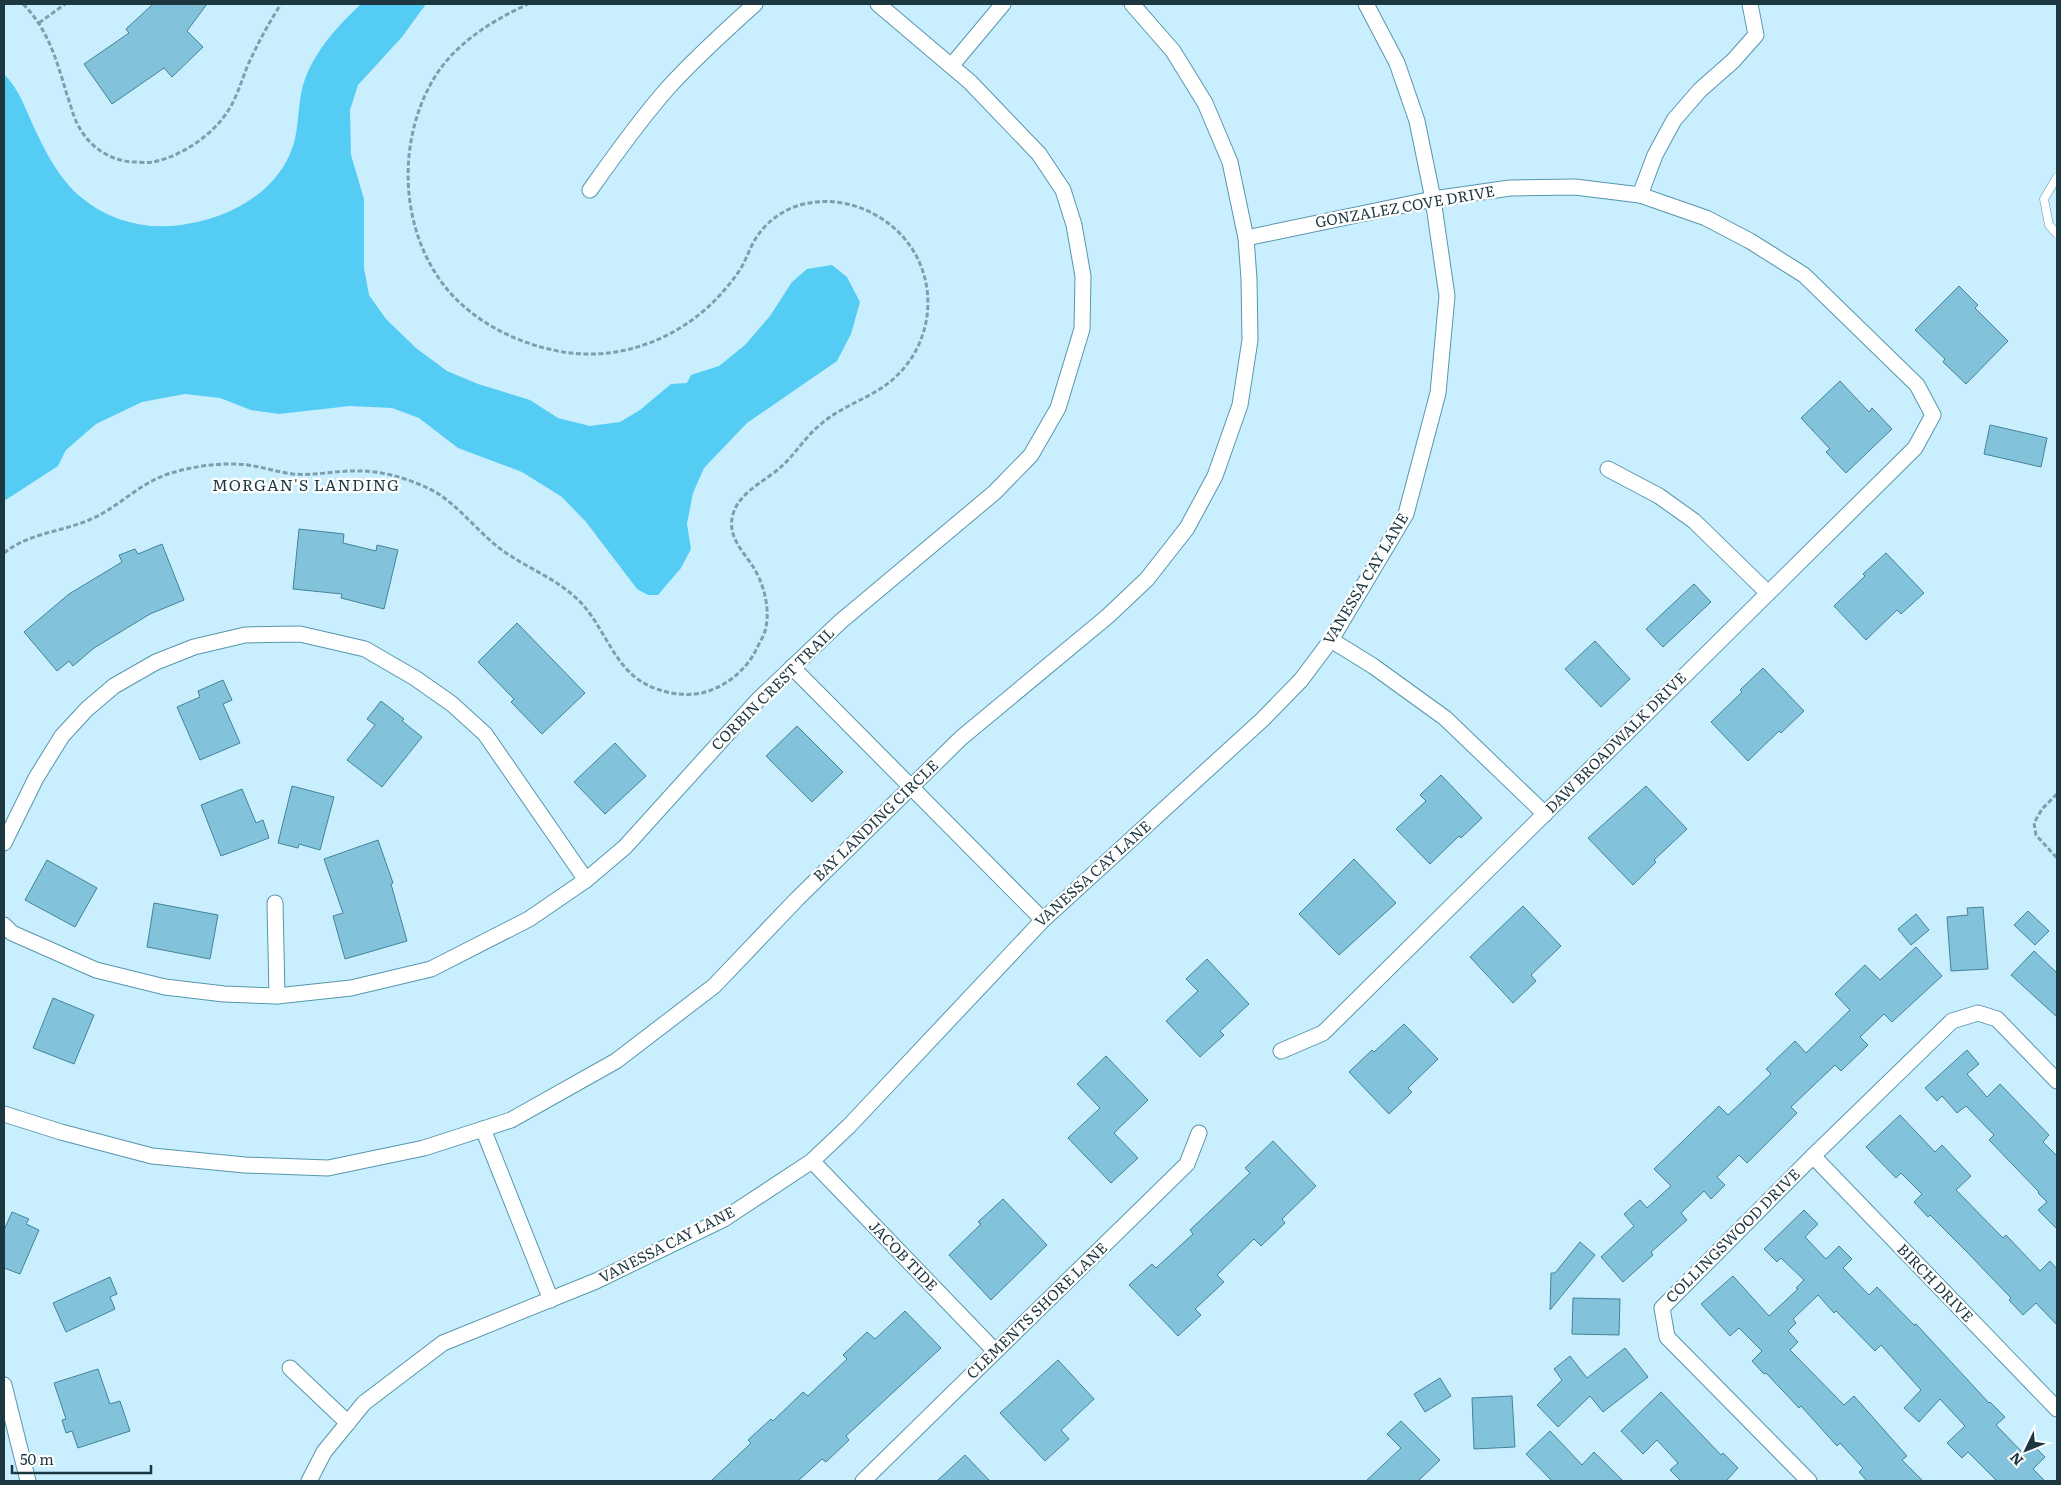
<svg xmlns="http://www.w3.org/2000/svg" width="2061" height="1485" font-family="Literata,serif">
<style>
.water{fill:#55ccf4}
.building{fill:#82c3db;stroke:#43839a}
.lines{fill:none;stroke-linecap:round;stroke-linejoin:round}
.service-casing{stroke:#5696ad;stroke-width:9}
.minor-casing{stroke:#5696ad;stroke-width:17}
.path{stroke:#7e9fac;stroke-width:3;stroke-dasharray:5 2.5;stroke-linecap:butt}
.service{stroke:#fff;stroke-width:8}
.minor{stroke:#fff;stroke-width:15}
.labels{text-anchor:middle;stroke-width:4.5;stroke-linejoin:round;paint-order:stroke}
.street-label{font-size:15px;fill:#1c3740;stroke:#fff}
.neighbourhood-label{font-size:16px;letter-spacing:1px;fill:#1c3740;stroke:#fff}
</style>
<rect width="100%" height="100%" fill="#c9effe"/>
<path class="water" d="M361,4H426L402,37L358,85L350,110L351,155L364,199V268L369,295L386,319L416,348L447,371L478,384L530,400L558,418L590,426L620,422L640,410L671,384L687,383L691,375L719,366L745,345L770,316L792,282L807,269L832,265L847,277L860,302L851,334L837,361L747,423L704,468L693,493L687,524L691,549L681,568L658,595H648L637,589L586,522L562,497L522,472L458,448L419,418L392,408L350,406L279,414L251,410L220,398L185,394L142,402L96,424L66,450L58,466L4,501V74C18,88 24,105 32,123C44,149 59,180 82,198C110,221 145,230 181,225C227,219 277,194 293,146C300,125 297,100 305,79C317,48 337,27 361,4Z"/>
<g class="building">
<path d="M153,4H207L187,31L203,47L172,77L164,68L112,104L84,64L129,33L126,29Z"/>
<path d="M1959,286L1978,305L1975,308L2008,341L1966,384L1943,362L1945,359L1915,330Z"/>
<path d="M1840,381L1869,412L1872,408L1892,429L1846,473L1826,452L1830,449L1801,418Z"/>
<path d="M1990,425L2047,438L2041,467L1984,454Z"/>
<path d="M299,529L344,534L343,543L376,551L377,545L398,550L384,609L341,598L342,594L293,589Z"/>
<path d="M162,544L184,600L150,614L94,648L73,666L69,661L57,671L24,632L69,594L122,562L119,555L135,549L138,554Z"/>
<path d="M1886,553L1924,593L1901,614L1897,610L1866,640L1834,606L1865,576L1863,574Z"/>
<path d="M1694,584L1711,602L1663,647L1646,629Z"/>
<path d="M517,623L585,693L542,734L511,702L514,699L478,662Z"/>
<path d="M1595,641L1630,679L1601,707L1565,669Z"/>
<path d="M1763,668L1804,711L1781,733L1779,731L1748,761L1711,722L1742,692L1740,690Z"/>
<path d="M223,680L232,700L223,704L240,743L200,760L177,707L200,697L198,691Z"/>
<path d="M381,701L404,719L402,721L422,737L382,787L347,760L375,725L367,719Z"/>
<path d="M797,726L843,772L812,802L766,756Z"/>
<path d="M615,743L646,776L605,814L574,782Z"/>
<path d="M1441,775L1482,818L1461,838L1459,836L1430,864L1396,829L1426,801L1420,795Z"/>
<path d="M292,786L334,797L320,850L299,844L298,848L278,843Z"/>
<path d="M1646,786L1687,829L1654,860L1656,862L1633,885L1588,838Z"/>
<path d="M242,789L256,823L263,820L269,838L221,856L201,805Z"/>
<path d="M378,840L393,883L391,884L407,941L345,959L333,916L343,913L324,859Z"/>
<path d="M1354,859L1396,903L1339,955L1299,914Z"/>
<path d="M47,860L97,888L75,927L25,900Z"/>
<path d="M154,903L218,915L210,959L147,947Z"/>
<path d="M1523,906L1561,946L1531,975L1536,981L1513,1003L1470,957Z"/>
<path d="M1983,907L1988,969L1951,971L1947,917L1968,915L1967,908Z"/>
<path d="M2028,911L2049,931L2035,945L2014,925Z"/>
<path d="M1916,914L1929,930L1911,945L1898,929Z"/>
<path d="M1916,947L1942,976L1892,1022L1884,1014L1860,1037L1868,1045L1841,1071L1835,1065L1791,1107L1797,1113L1747,1163L1739,1155L1717,1177L1725,1185L1711,1199L1704,1191L1681,1213L1687,1220L1651,1252L1653,1255L1623,1282L1601,1257L1634,1226L1624,1214L1640,1200L1647,1208L1671,1186L1654,1169L1719,1106L1728,1115L1743,1101L1771,1074L1766,1069L1795,1041L1806,1053L1850,1010L1835,994L1865,965L1880,980Z"/>
<path d="M2034,951L2057,973V1017L2011,975Z"/>
<path d="M1207,959L1249,1004L1220,1031L1224,1035L1200,1057L1166,1021L1198,991L1186,979Z"/>
<path d="M53,998L94,1015L74,1064L33,1048Z"/>
<path d="M1404,1024L1438,1059L1408,1088L1412,1092L1389,1114L1349,1072L1372,1050L1374,1052Z"/>
<path d="M1967,1050L1979,1064L1967,1074L1987,1097L2000,1084L2049,1135L2043,1142L2057,1156V1229L2038,1210L2047,1202L2038,1193L2039,1192L1989,1140L1994,1135L1966,1106L1957,1113L1942,1096L1937,1101L1925,1088Z"/>
<path d="M1106,1056L1148,1100L1114,1133L1138,1158L1111,1183L1068,1138L1100,1108L1077,1084Z"/>
<path d="M1900,1115L1935,1152L1942,1145L1971,1176L1956,1190L2003,1238L2006,1235L2040,1271L2050,1261L2057,1269V1325L2036,1303L2023,1315L2009,1300L2011,1298L1967,1252L1930,1215L1928,1217L1914,1202L1922,1194L1901,1173L1896,1178L1866,1147Z"/>
<path d="M1273,1141L1316,1186L1282,1219L1285,1223L1261,1246L1254,1239L1217,1275L1224,1282L1195,1309L1201,1315L1178,1336L1129,1285L1152,1264L1156,1268L1193,1234L1190,1230L1250,1173L1245,1168Z"/>
<path d="M1003,1199L1047,1245L991,1300L949,1255L981,1224L978,1222Z"/>
<path d="M1804,1210L1818,1224L1805,1237L1826,1259L1839,1246L1852,1259L1843,1268L1869,1295L1877,1287L1914,1325L1916,1324L1989,1403L1990,1402L2005,1417L1996,1425L2022,1452L2031,1443L2045,1457L2033,1469L2045,1481H1997L1968,1452L1962,1458L1947,1443L1965,1426L1940,1399L1919,1422L1904,1408L1921,1390L1881,1345L1875,1351L1836,1311L1834,1313L1818,1295L1793,1319L1796,1323L1788,1331L1798,1342L1790,1350L1844,1405L1854,1396L1907,1456L1902,1460L1923,1481H1867L1859,1472L1863,1468L1840,1443L1837,1446L1801,1406L1799,1408L1766,1373L1764,1374L1752,1361L1762,1351L1739,1328L1730,1336L1701,1304L1733,1276L1769,1316L1798,1289L1796,1288L1804,1280L1781,1258L1777,1262L1764,1249Z"/>
<path d="M12,1212L29,1219L26,1224L39,1230L20,1274L4,1268V1230Z"/>
<path d="M1580,1242L1595,1255L1550,1310L1551,1273H1555Z"/>
<path d="M110,1277L117,1294L110,1297L115,1309L66,1332L53,1303Z"/>
<path d="M1573,1298L1620,1299L1619,1335L1572,1334Z"/>
<path d="M905,1311L941,1348L846,1436L849,1440L826,1462L822,1459L798,1481H711L751,1443L748,1440L771,1419L773,1421L803,1392L808,1396L847,1359L843,1355L867,1332L875,1339Z"/>
<path d="M1625,1348L1648,1377L1603,1412L1590,1396L1558,1427L1537,1405L1562,1380L1554,1369L1570,1356L1587,1378Z"/>
<path d="M1058,1360L1094,1399L1061,1430L1069,1439L1045,1461L1000,1413Z"/>
<path d="M98,1369L110,1404L120,1401L130,1431L78,1448L72,1431L66,1433L62,1420L66,1419L54,1383Z"/>
<path d="M1440,1378L1451,1396L1425,1412L1414,1394Z"/>
<path d="M1661,1392L1721,1455L1723,1453L1738,1468L1726,1481H1681L1670,1470L1678,1463L1657,1440L1643,1454L1621,1431Z"/>
<path d="M1512,1396L1515,1447L1474,1449L1472,1398Z"/>
<path d="M1401,1421L1440,1460L1418,1481H1366L1401,1448L1387,1434Z"/>
<path d="M1550,1431L1582,1465L1594,1452L1623,1481H1552L1526,1454Z"/>
<path d="M965,1455L990,1481H937Z"/>
</g>
<g class="lines">
<g class="service-casing">
<path id="service" d="M2057,177L2044,199L2049,225L2057,234"/>
</g>
<g class="minor-casing">
<g id="minor">
<path d="M952,65L1003,4"/>
<path d="M590,190C614,156 639,121 667,89C694,59 725,31 755,4"/>
<path d="M1640,195L1655,155L1674,120L1700,90L1733,61L1756,35L1750,4"/>
<path d="M1246,238L1433,199L1510,188L1575,187L1640,195L1706,218L1750,241L1804,275L1917,385L1933,415L1915,448L1323,1033L1281,1051"/>
<path d="M1608,469L1659,496L1694,521L1768,593"/>
<path d="M1331,640L1373,666L1445,718L1545,814"/>
<path d="M792,667L1043,920"/>
<path d="M4,843L36,778L62,736L87,709L114,686L156,662L194,647L245,635L300,634L365,649L415,678L452,704L485,734L586,880"/>
<path d="M275,903L277,996"/>
<path d="M4,925L12,933L96,970L165,987L224,994L277,996L351,988L431,969L529,919L586,880L625,847L758,700L840,622L995,492L1031,455L1058,408L1082,329L1083,276L1074,225L1063,190L1039,154L970,82L878,4"/>
<path d="M4,1114L61,1132L152,1156L245,1165L328,1168L424,1148L511,1120L616,1061L714,986L797,899L961,738L1108,616L1147,579L1187,528L1215,476L1240,405L1250,340L1249,279L1246,238L1230,162L1205,103L1173,51L1132,4"/>
<path d="M483,1129L551,1300"/>
<path d="M1813,1156L2057,1409"/>
<path d="M812,1161L995,1351"/>
<path d="M290,1368L348,1423"/>
<path d="M4,1385L28,1481"/>
<path d="M309,1481L324,1452L364,1403L443,1343L596,1281L724,1219L812,1161L849,1126L1043,920L1263,719L1301,680L1331,640L1406,514L1438,393L1447,296L1433,199L1417,121L1397,63L1366,4"/>
<path d="M863,1481L1187,1164L1199,1133"/>
<path d="M1809,1481L1667,1337L1662,1308L1813,1156L1952,1021L1978,1013L1997,1019L2057,1081"/>
</g>
</g>
<g class="path">
<path d="M23,4C48,29 57,61 67,95C71,105 73,117 79,127C90,147 110,161 134,162C140,162 147,163 153,162C183,156 216,133 231,106C238,93 242,80 247,67C257,45 268,24 281,4"/>
<path d="M39,23L65,4"/>
<path d="M4,553C29,533 61,532 89,520C118,508 138,484 168,474C193,466 222,462 248,465C263,467 277,472 293,474C316,476 338,470 361,471C383,471 408,479 428,488C456,502 474,528 498,547C522,566 552,576 575,597C607,625 612,674 657,689C670,694 688,696 702,693C725,687 744,672 755,652C758,645 763,638 765,631C771,610 764,583 752,565C741,549 727,535 733,514C740,491 766,481 782,466C796,453 806,436 821,424C838,409 861,401 880,389C944,348 944,256 879,217C839,192 783,196 756,238C750,247 747,258 741,268C735,278 727,287 720,295C678,341 614,364 553,350C516,342 480,324 454,297C398,238 394,138 438,72C460,40 494,20 528,4"/>
<path d="M2057,794L2042,809L2034,823L2036,835L2057,858"/>
</g>
<use href="#service" class="service"/>
<use href="#minor" class="minor"/>
</g>
<g class="labels">
<g class="street-label">
<text transform="translate(1405 207) rotate(-10)" y="5">GONZALEZ COVE DRIVE</text>
<text transform="translate(1366 579) rotate(-59)" y="5">VANESSA CAY LANE</text>
<text transform="translate(773 689) rotate(-45)" y="5">CORBIN CREST TRAIL</text>
<text transform="translate(1616 743) rotate(-45)" y="5">DAW BROADWALK DRIVE</text>
<text transform="translate(876 821) rotate(-44)" y="5">BAY LANDING CIRCLE</text>
<text transform="translate(1093 874) rotate(-42)" y="5">VANESSA CAY LANE</text>
<text transform="translate(1733 1236) rotate(-45)" y="5">COLLINGSWOOD DRIVE</text>
<text transform="translate(667 1245) rotate(-27)" y="5">VANESSA CAY LANE</text>
<text transform="translate(903 1256) rotate(46)" y="5">JACOB TIDE</text>
<text transform="translate(1935 1283) rotate(46)" y="5">BIRCH DRIVE</text>
<text transform="translate(1037 1311) rotate(-44)" y="5">CLEMENTS SHORE LANE</text>
</g>
<g class="neighbourhood-label">
<text x="306" y="491">MORGAN'S LANDING</text>
</g>
</g>
<rect width="2061" height="1485" fill="none" stroke="#1c3740" stroke-width="10"/>
<g transform="translate(2026 1450) rotate(227)" stroke="#ffffff" stroke-width="4" paint-order="stroke">
<path d="M0-4L9 19L0 12L-9 19Z" fill="#1c3740"/>
<text y="-8" font-size="14" font-weight="bold" text-anchor="middle" fill="#1c3740">N</text>
</g>
<path d="M12 1465v8h139v-8" fill="none" stroke="#1c3740" stroke-width="2.5"/>
<text x="20" y="1465" font-size="15" fill="#1c3740" stroke="#ffffff" stroke-width="4" paint-order="stroke">50 m</text>
</svg>
